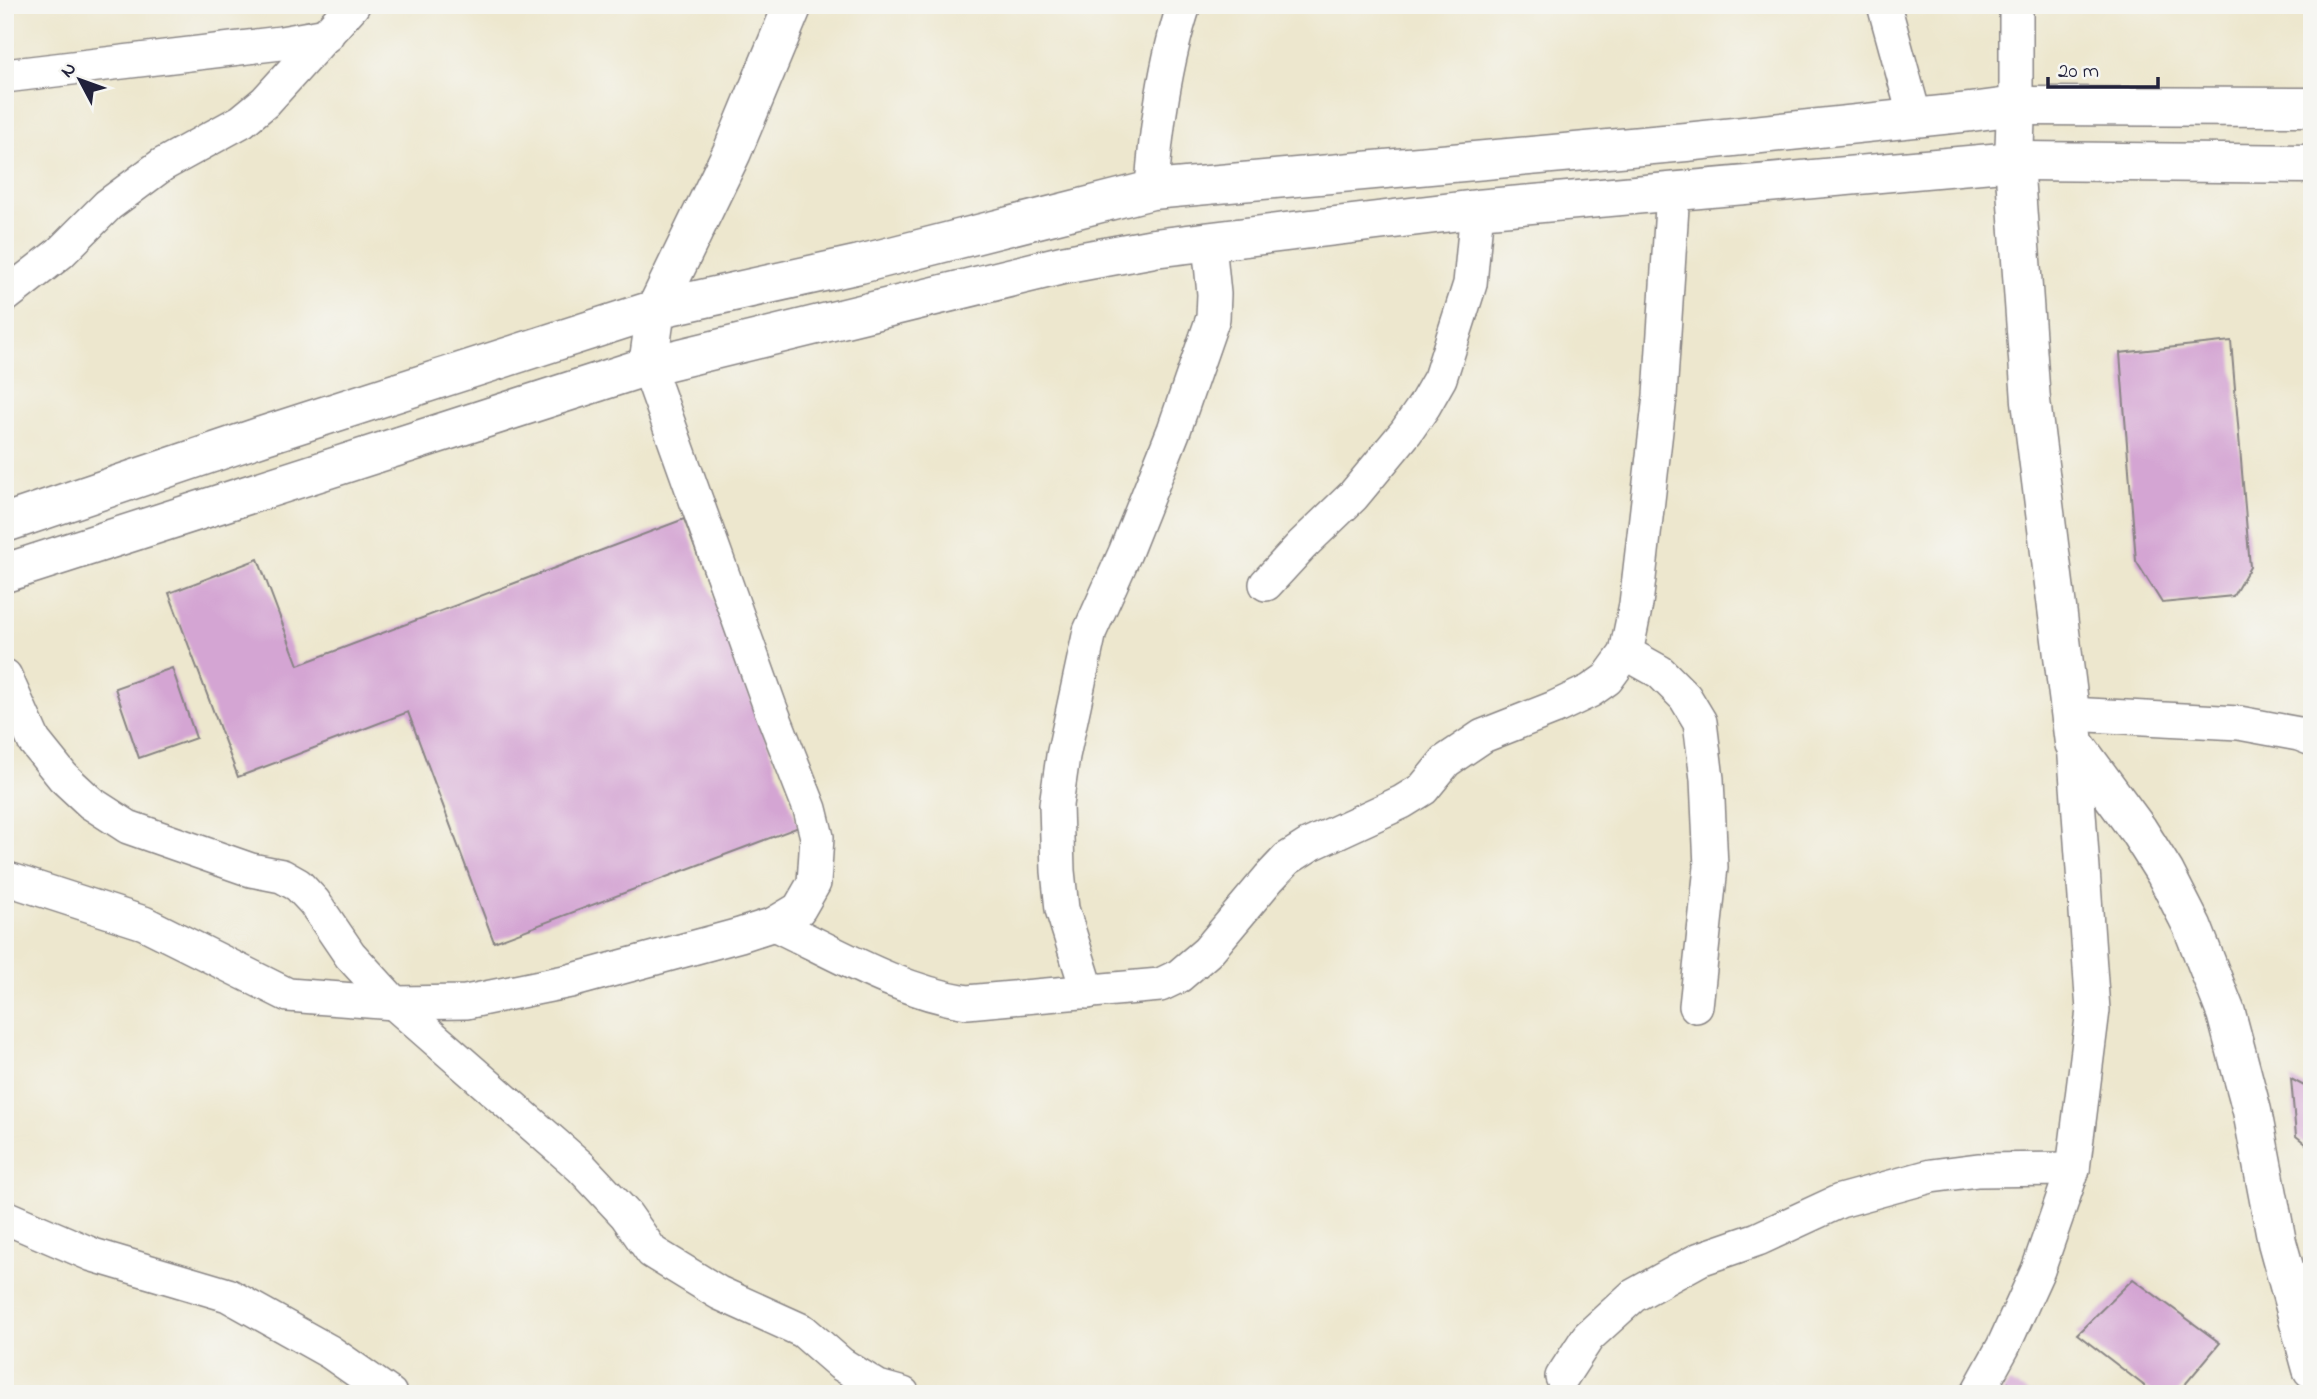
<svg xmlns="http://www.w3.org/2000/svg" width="2317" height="1399" font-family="'Indie Flower',sans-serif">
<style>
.building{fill:#d4a5d3}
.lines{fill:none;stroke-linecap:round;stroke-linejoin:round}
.minor-casing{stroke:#888484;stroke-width:36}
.tertiary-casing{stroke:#888484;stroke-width:41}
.secondary-casing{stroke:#888484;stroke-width:41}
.primary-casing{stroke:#888484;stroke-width:41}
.minor{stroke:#fff;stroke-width:33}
.tertiary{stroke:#fff;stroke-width:38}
.secondary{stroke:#fff;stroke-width:38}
.primary{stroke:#fff;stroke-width:38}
</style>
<rect width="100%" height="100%" fill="#f6f6f2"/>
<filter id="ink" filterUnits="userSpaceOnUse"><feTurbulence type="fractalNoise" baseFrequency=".0143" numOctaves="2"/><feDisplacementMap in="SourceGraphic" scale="14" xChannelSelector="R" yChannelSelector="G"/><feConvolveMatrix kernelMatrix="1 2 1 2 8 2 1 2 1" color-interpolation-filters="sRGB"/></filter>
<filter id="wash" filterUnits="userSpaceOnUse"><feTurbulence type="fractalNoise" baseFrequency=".00686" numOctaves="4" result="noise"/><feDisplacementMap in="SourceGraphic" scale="28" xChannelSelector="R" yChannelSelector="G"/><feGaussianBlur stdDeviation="1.57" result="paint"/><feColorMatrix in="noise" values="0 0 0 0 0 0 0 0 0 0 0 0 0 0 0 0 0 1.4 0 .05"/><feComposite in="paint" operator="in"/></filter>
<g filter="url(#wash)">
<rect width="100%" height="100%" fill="#ede7ce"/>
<g id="blocks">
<g class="building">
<path d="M2231,341L2250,567L2233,596L2162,603L2136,561L2120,353Z"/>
<path d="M684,519L799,827L494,942L408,712L238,777L169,593L258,559L298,665Z"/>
<path d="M172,668L196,738L139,758L115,688Z"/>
<path d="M2291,1079L2312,1090V1149L2296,1136Z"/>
<path d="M2133,1279L2220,1343L2177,1394H2155L2077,1334Z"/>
<path d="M2009,1383L2032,1394H2002Z"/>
</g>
</g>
</g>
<g filter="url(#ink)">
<use href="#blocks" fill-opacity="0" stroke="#888484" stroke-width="2"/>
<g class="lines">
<g class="minor-casing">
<g id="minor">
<path d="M1884,5L1915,118"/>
<path d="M5,76L281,43L327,35"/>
<path d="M2016,106V5"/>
<path d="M1152,190C1155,133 1166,59 1184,5"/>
<path d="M5,296L60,253L108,205L162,165L242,121L265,102L353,5"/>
<path d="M1266,584L1302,545L1353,496L1406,432L1424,406L1440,378L1470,284L1477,209"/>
<path d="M1626,653L1660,672L1685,697L1700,722L1707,779L1711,867L1696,1006"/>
<path d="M5,676L34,741L63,777L91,803L128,827L251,870L282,876L298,885L314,902L350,955L394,1003L581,1167L626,1215L652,1252L719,1293L803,1331L841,1364L878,1387L903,1394"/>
<path d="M2070,714L2239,723L2299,734L2312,739"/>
<path d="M5,878L144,923L288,995L394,1003L466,1002L570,981L740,935L774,924L799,909L814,883L817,837L810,809L770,707L648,366"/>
<path d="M774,924C837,954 898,991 967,1002L1160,985L1179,976L1207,952L1269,878L1287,859L1309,845L1402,802L1423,789L1446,761L1483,736L1554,708L1590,691L1607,679L1626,653L1636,604L1660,396L1673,191"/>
<path d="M1088,992L1062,909L1058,871L1056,805L1063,756L1090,631L1125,553L1174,430L1213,318L1214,294L1209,243"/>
<path d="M5,1217L93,1255L228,1295L330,1352L390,1394"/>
<path d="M1562,1377L1588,1337L1633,1296L1700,1259L1758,1239L1840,1201L1931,1176L1978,1170L2073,1169"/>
<path d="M1977,1394L2003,1347L2038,1270L2073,1169L2093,1010L2074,743"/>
</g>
</g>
<g class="tertiary-casing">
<path id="tertiary" d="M2016,106L2014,161L2031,401L2074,743L2138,830L2165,873L2192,926L2226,1013L2252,1111L2277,1242L2312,1369"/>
</g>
<g class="secondary-casing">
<path id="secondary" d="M648,366L656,309L732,152L793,5"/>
</g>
<g class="primary-casing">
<g id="primary">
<path d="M5,523L262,436L656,309L860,264L1152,190L1686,142L1971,112L2016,106L2312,107"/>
<path d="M5,573L648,366L1062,265L1154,248L1477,209L2014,161L2312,164"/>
</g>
</g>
<use href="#minor" class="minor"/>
<use href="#tertiary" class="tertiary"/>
<use href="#secondary" class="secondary"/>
<use href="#primary" class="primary"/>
</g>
</g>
<rect width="2317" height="1399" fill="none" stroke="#f6f6f2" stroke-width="28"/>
<g transform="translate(80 80) rotate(311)" stroke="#f6f6f2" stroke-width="5" paint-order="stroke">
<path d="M0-5L12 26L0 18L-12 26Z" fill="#22223b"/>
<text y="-10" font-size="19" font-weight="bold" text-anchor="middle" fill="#22223b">N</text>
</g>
<path d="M2048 77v10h110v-10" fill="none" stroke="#22223b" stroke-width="3.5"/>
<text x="2058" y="77" font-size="21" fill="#22223b" stroke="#f6f6f2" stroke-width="5" paint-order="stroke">20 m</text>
</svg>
